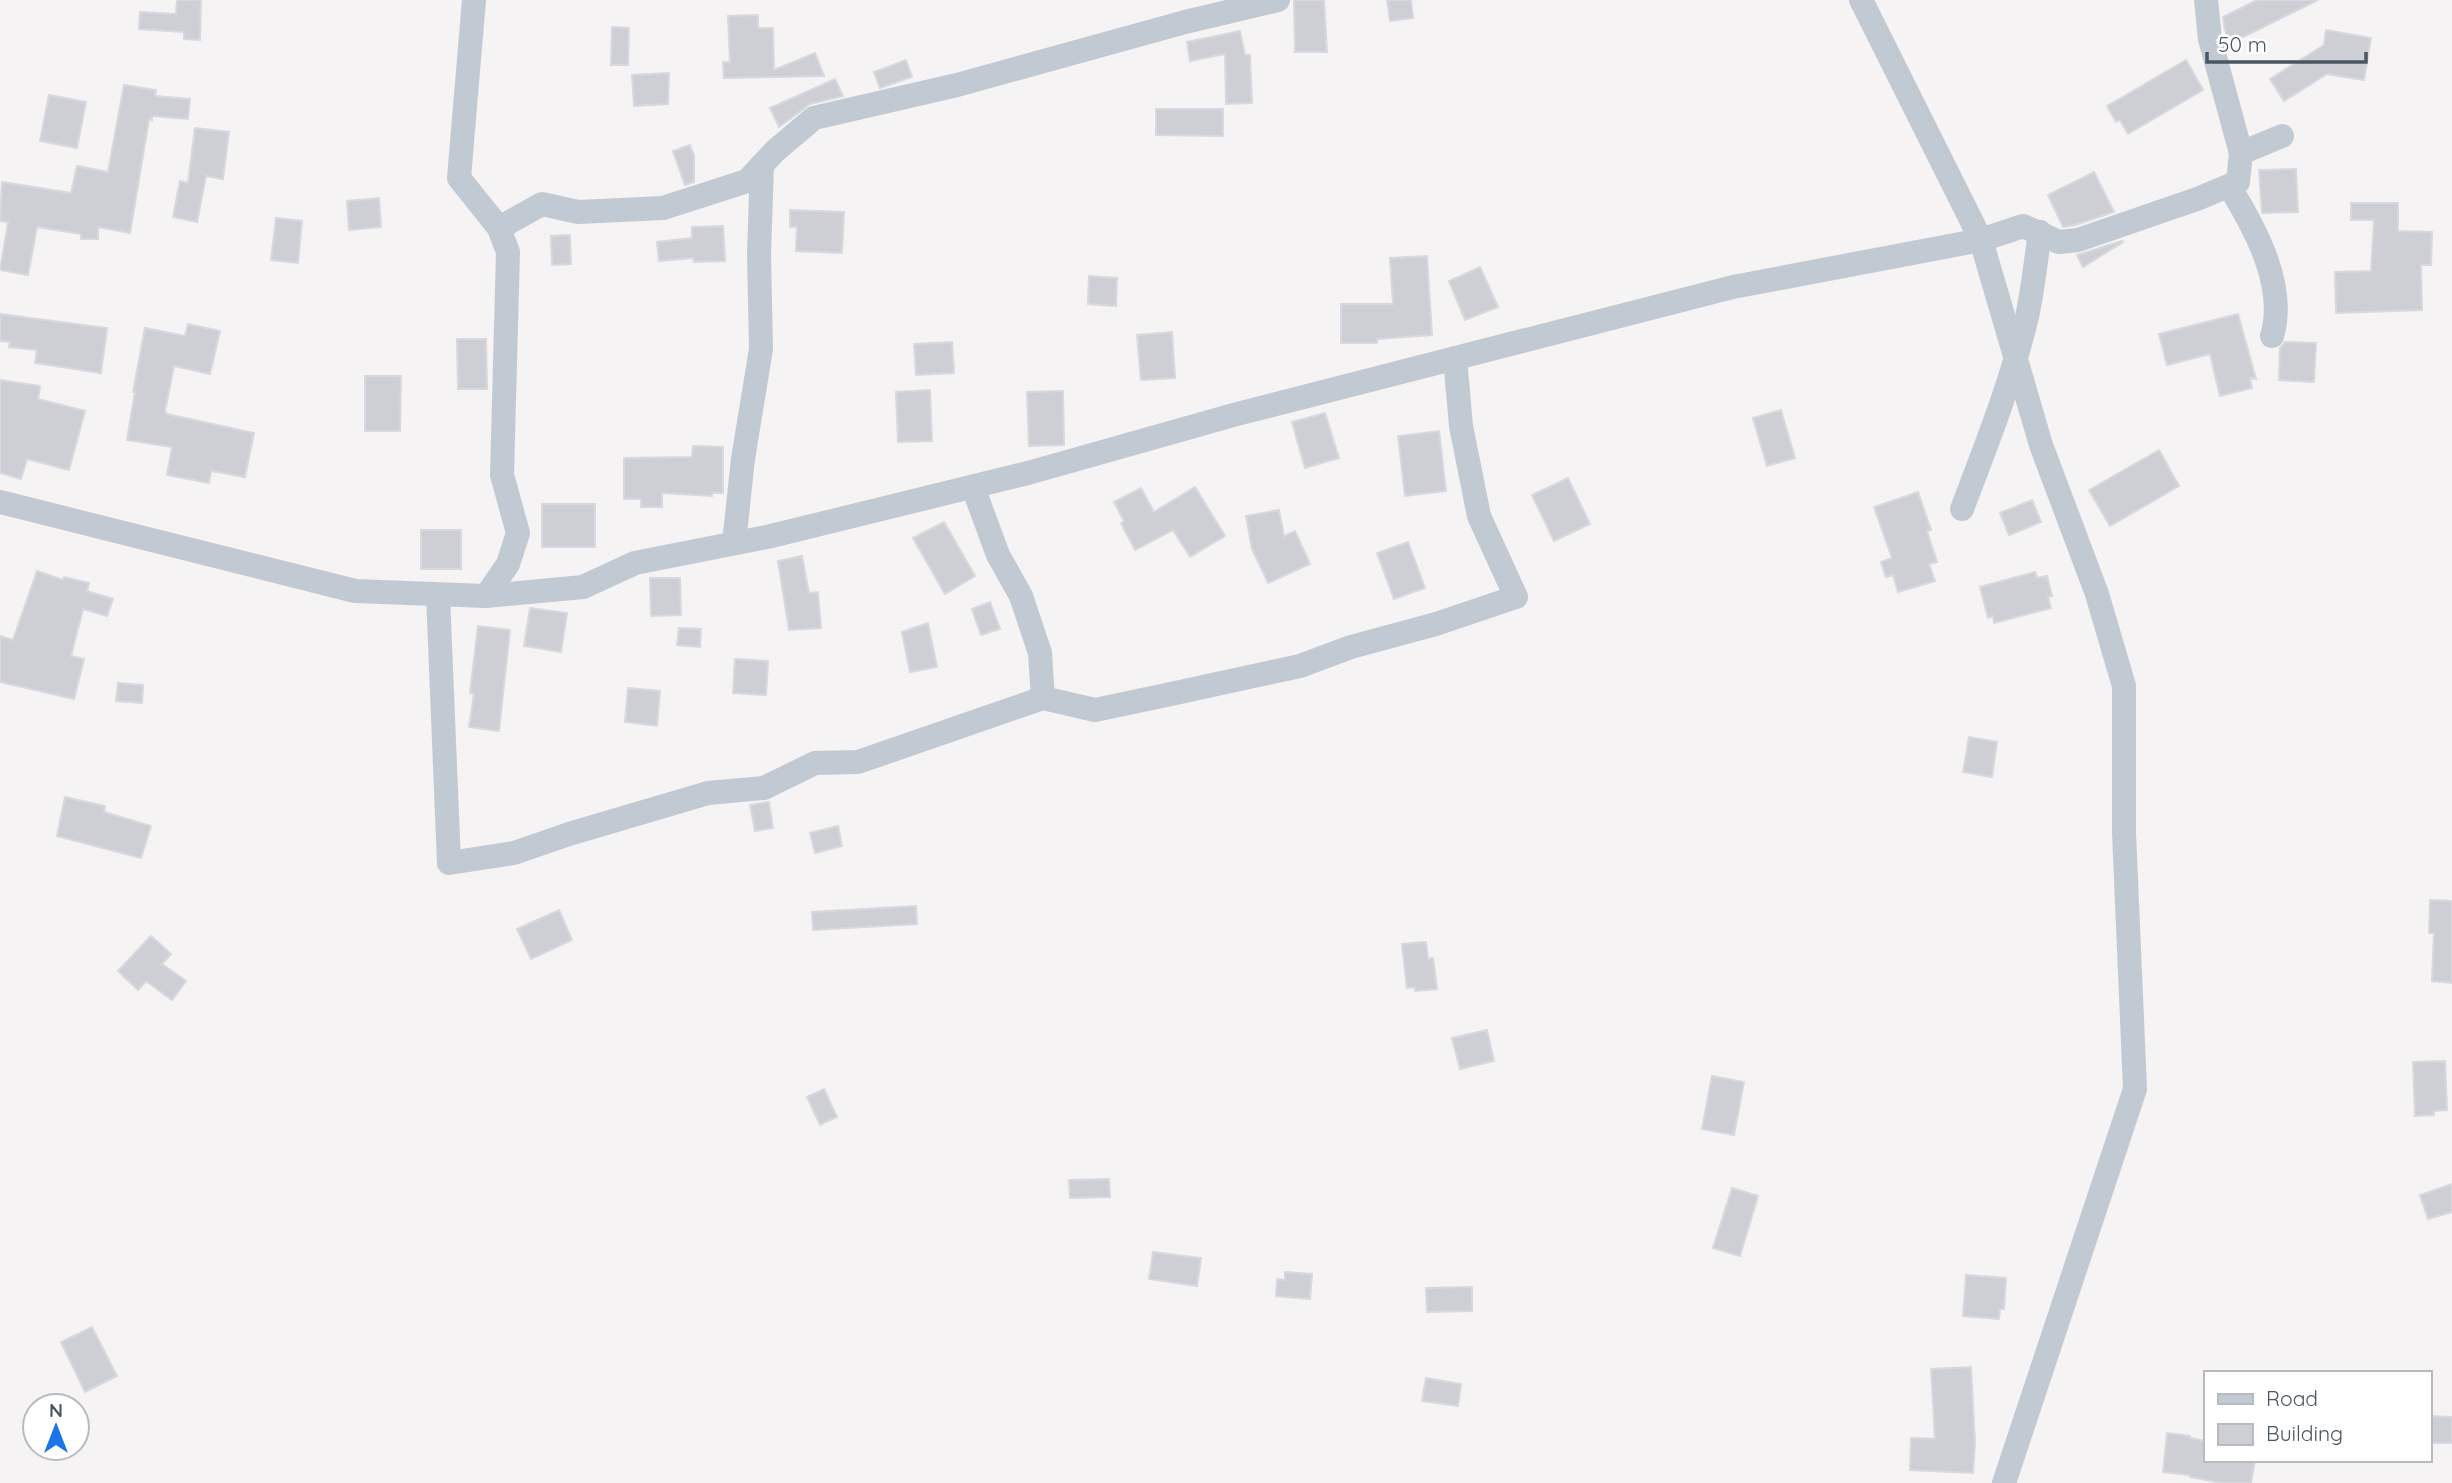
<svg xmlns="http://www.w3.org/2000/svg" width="2452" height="1483" font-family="Quicksand,sans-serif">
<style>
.building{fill:#cdcfd5;stroke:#d7d9de;stroke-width:2}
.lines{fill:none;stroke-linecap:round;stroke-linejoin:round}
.street{stroke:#c1cad2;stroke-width:24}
</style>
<rect width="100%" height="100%" fill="#f5f3f3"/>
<g class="building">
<path d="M177,0H201L200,40L184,39V32L139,29L140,12L176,14Z"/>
<path d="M1294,0H1324L1327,52H1295Z"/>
<path d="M1387,0H1411L1413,18L1390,21Z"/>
<path d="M2257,0H2318L2227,45L2223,17Z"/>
<path d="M758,15V28H773L774,70L815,53L824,76L724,78L723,62H730L728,16Z"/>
<path d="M612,27L629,28L628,65H611Z"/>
<path d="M2326,30L2371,38L2364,80L2327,74L2284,101L2270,79L2324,45Z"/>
<path d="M1240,31L1245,55H1250L1252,103L1226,104L1225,54L1190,61L1187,42Z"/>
<path d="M906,60L912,77L880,88L874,72Z"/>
<path d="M2186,60L2203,90L2128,134L2120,120L2116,122L2107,106Z"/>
<path d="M669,73L668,104L634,106L632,75Z"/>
<path d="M835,79L843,96L810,104L779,127L770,108Z"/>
<path d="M124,85L156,90L155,96L190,99L188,119L152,116V120L149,119L130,233L98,227V239H81V234L37,227L28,275L0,270L8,222L0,221L2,182L71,193L77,166L108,172Z"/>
<path d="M49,95L86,102L77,148L40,141Z"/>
<path d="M1156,109H1223V136L1156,135Z"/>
<path d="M195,128L229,132L223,179L206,176L197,222L173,217L180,181L188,183Z"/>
<path d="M690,145L694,156V182L685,185L673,151Z"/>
<path d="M2296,169L2298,212L2262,213L2259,170Z"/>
<path d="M2094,172L2114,212L2075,225L2063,227L2048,195Z"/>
<path d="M379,198L381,227L349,230L347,201Z"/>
<path d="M2351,203H2398V231L2432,232L2431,265H2421L2422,310L2336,313L2335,272L2371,271L2374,220H2351Z"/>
<path d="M790,210L844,212L842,253L796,251L797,227H790Z"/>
<path d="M276,218L302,221L298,263L271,260Z"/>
<path d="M723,226L725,261L694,262L693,258L659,261L657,242L692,238V227Z"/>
<path d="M570,235L571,264L552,265L551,236Z"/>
<path d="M2122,241L2123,242L2083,267L2077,255Z"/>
<path d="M1427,256L1432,335L1377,339V343H1341V304H1393L1390,258Z"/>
<path d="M1480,267L1498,307L1465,320L1449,281Z"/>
<path d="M1089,276L1117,278L1116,306L1088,304Z"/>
<path d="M0,314L107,328L101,373L35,363L37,350L9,347L10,342L0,341Z"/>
<path d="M2238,314L2256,379L2250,378L2252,388L2220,396L2210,354L2167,365L2159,334Z"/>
<path d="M188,324L220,331L210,374L174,366L165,411L167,414L254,433L245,477L211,471L209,483L167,475L172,447L127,440L135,392H133L145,328L185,336Z"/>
<path d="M1172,332L1175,378L1141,380L1137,335Z"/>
<path d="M457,339H486L487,389H458Z"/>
<path d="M952,342L954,373L916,375L914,344Z"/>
<path d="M2285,342L2316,343L2314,382L2279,380L2280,348Z"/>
<path d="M365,376H401L400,431H365Z"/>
<path d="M0,380L40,386L38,399L85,411L69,470L27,459L21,479L0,473Z"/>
<path d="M930,390L932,441L898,442L896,392Z"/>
<path d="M1063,391L1064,445L1029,446L1027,392Z"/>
<path d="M1781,410L1795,458L1767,466L1753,418Z"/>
<path d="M1325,413L1339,458L1305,468L1292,422Z"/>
<path d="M1439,431L1446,491L1405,496L1398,436Z"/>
<path d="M693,446L723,447V493H712V496L662,493V507H641V499H624V458L692,457Z"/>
<path d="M2159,450L2179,486L2110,526L2089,490Z"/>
<path d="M1568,478L1590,524L1554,541L1532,495Z"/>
<path d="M1195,487L1225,536L1190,557L1173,530L1135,550L1121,523L1124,521L1114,502L1141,488L1154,512Z"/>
<path d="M1918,492L1931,530L1927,531L1937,562L1929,564L1935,581L1898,592L1893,575L1886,577L1881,562L1892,558L1874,507Z"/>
<path d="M2032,500L2041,522L2009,535L2000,513Z"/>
<rect x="542" y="504" width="53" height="43"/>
<path d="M1279,510L1284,536L1295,531L1310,564L1268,583L1252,549L1246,516Z"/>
<path d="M944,522L975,576L945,594L913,538Z"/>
<rect x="421" y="530" width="40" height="39"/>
<path d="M1408,542L1425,588L1394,599L1377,553Z"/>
<path d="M802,556L809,593L818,592L821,628L789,630L778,561Z"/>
<path d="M37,571L63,580L64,577L89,583L87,591L113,599L107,616L83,609L71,656L84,659L74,699L0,682V636L13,640Z"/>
<path d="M2035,572L2037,578L2047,576L2052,596L2048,597L2051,608L1994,623L1993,616L1988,618L1980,587Z"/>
<path d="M650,578H680L681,615L651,616Z"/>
<path d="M990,602L1000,629L981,635L972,609Z"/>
<path d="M530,608L567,613L561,652L524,646Z"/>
<path d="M928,623L937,667L910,672L902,632Z"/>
<path d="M478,626L510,630L499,731L469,727L474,694L470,693Z"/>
<path d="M679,628L701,629L700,647L677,645Z"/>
<path d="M735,659L768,661L766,695L733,693Z"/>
<path d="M118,683L143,685L142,703L116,701Z"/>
<path d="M628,688L660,691L657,726L625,722Z"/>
<path d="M1969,737L1997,742L1992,777L1963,772Z"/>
<path d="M65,797L105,806L104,812L151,826L141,858L57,836Z"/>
<path d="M769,802L773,828L755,831L750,805Z"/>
<path d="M838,826L842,846L815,853L810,833Z"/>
<path d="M2430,900L2452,901V983L2432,981L2434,933H2429Z"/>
<path d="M916,906L917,924L813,930L812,912Z"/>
<path d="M559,910L572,940L531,959L517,929Z"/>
<path d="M151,936L171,954L162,964L186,981L172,1000L146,981L138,990L118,971Z"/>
<path d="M1426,942L1428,959L1433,958L1437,989L1415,991V987L1407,988L1402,944Z"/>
<path d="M1487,1030L1494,1061L1460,1069L1452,1038Z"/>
<path d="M2445,1061L2447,1110L2434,1111V1115L2415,1116L2413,1062Z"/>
<path d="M1712,1076L1744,1082L1734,1135L1702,1129Z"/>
<path d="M824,1089L837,1117L820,1125L807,1097Z"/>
<path d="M1109,1179L1110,1197L1070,1198L1069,1180Z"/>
<path d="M2452,1184V1212L2428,1219L2420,1195Z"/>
<path d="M1732,1188L1758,1196L1740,1256L1713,1248Z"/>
<path d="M1153,1252L1201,1258L1197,1286L1149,1279Z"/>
<path d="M1285,1272L1312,1274L1310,1299L1276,1296L1277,1279L1285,1280Z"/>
<path d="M1966,1275L2006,1278L2004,1309H2000L1999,1319L1963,1316Z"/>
<path d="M1472,1287V1311L1427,1312L1426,1288Z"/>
<path d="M92,1327L117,1376L85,1392L61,1342Z"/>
<path d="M1971,1367L1975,1443L1973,1473L1910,1470L1911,1438L1935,1439L1931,1369Z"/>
<path d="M1426,1378L1461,1384L1458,1406L1422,1401Z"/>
<path d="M2429,1416L2452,1417V1443H2429Z"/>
<path d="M2167,1433L2190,1436V1438L2205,1441V1460H2255L2251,1483H2222L2190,1477V1475L2163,1472Z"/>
</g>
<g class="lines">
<g class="street">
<path d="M474,0L459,178L499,228L508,252L502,475L518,533L508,564L486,596"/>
<path d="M1861,0L1981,240L2041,445L2097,594L2124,686V833L2135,1089L2004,1483"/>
<path d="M2206,0L2210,39L2241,153"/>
<path d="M2229,186C2255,228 2287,286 2272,336"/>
<path d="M499,228L542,204L578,212L663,208L747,181L775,151L814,118L957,85L1185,22L1278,0"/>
<path d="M973,487L998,555L1021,596L1040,653L1043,698L1095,710L1171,694L1300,666L1351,647L1436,624L1516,597L1479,516L1461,426L1455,358"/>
<path d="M0,502L355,591L486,596L583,587L635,563L767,537L1028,473L1237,414L1733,287L1981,240L2023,226L2059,242L2078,240L2197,199L2238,182L2241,153L2282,136"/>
<path d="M1962,509C1986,446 2011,383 2027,317C2033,289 2036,260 2040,232"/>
<path d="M734,543L743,459L761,349L759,254L762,165"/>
<path d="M438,595L449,863L514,853L569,834L708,793L764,788L815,763L858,762L1043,698"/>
</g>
</g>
<rect x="2204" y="1371" width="228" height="91" fill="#ffffff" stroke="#b7bbc0" stroke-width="2"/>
<rect x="2218" y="1394" width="35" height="10" fill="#c1cad2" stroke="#b7bbc0" stroke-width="2"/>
<text x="2266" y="1406" font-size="21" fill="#4a5661">Road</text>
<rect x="2218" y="1424" width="35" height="21" fill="#cdcfd5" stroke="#b7bbc0" stroke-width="2"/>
<text x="2266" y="1441" font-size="21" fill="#4a5661">Building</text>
<g transform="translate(56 1427)"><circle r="33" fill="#ffffff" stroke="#b7bbc0" stroke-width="2"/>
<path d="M0-5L12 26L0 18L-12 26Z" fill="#1a73e8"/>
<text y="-10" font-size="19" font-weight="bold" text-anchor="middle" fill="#4a5661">N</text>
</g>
<path d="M2207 52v10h159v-10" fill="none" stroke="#4a5661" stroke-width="3.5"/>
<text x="2218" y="52" font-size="21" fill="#4a5661" stroke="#ffffff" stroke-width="5" paint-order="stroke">50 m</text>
</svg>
